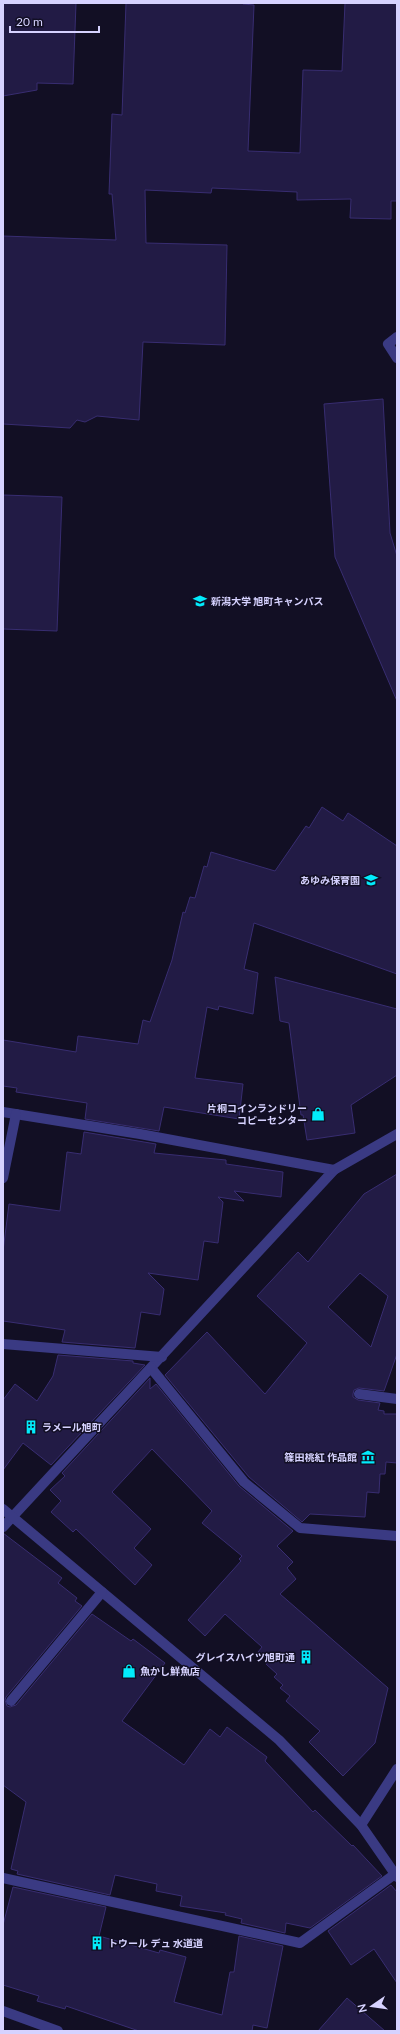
<svg xmlns="http://www.w3.org/2000/svg" width="400" height="2034" font-family="Lato,'Noto Sans JP',sans-serif">
<style>
.building{fill:#221b45;stroke:#382d71;fill-rule:evenodd}
.lines{fill:none;stroke-linecap:round;stroke-linejoin:round}
.minor{stroke:#3a3a83;stroke-width:10}
.labels{text-anchor:middle;stroke-width:3;stroke-linejoin:round;paint-order:stroke}
.poi-label{font-size:10px;font-weight:bold;fill:#d6d2ff;stroke:#120f24;text-anchor:start}
</style>
<rect width="100%" height="100%" fill="#120f24"/>
<g class="building">
<path d="M3,3H76L73,84L37,83V90L3,96Z"/>
<path d="M126,3H243V4L254,5L248,151L300,153L303,70L342,71L345,3H397V201H391V219L350,218L351,199L297,200V192L212,188L211,193L145,190L146,243L227,245L225,345L143,342L139,420L97,416L85,422L77,420L70,428L3,424V236L116,240L112,194H109L112,114L122,115Z"/>
<path d="M383,399L390,533L397,556V701L335,557L324,404Z"/>
<path d="M3,495L62,497L57,631L3,629Z"/>
<path d="M322,807L343,821L348,813L397,846V974L254,923L244,969L258,973L253,1014L219,1006L218,1010L207,1007L195,1078L243,1084L239,1119L164,1107L159,1131L85,1119L87,1103L16,1092L17,1088L3,1086V1040L76,1052L78,1036L138,1044L143,1020L150,1022L172,960L183,912L185,913L190,897L195,898L204,866L207,867L211,852L275,871L306,826L309,828Z"/>
<path d="M275,977L397,1009V1075L351,1105L355,1133L307,1140L303,1115H301L289,1023L280,1021Z"/>
<path d="M84,1132L156,1144L154,1153L226,1160V1164L283,1172L281,1197L234,1191L244,1201L218,1197L223,1202L218,1243L204,1241L198,1280L148,1273L164,1289L160,1315L141,1312L135,1348L62,1342L65,1330L3,1321V1251L9,1204L60,1211L67,1152L81,1154Z"/>
<path d="M397,1174V1354L384,1391L359,1388L354,1390L353,1394V1397L358,1400L380,1403L378,1410L384,1411V1414H397V1463L386,1462L385,1474H380L379,1493L367,1492L365,1517L310,1514L302,1522L249,1477L165,1375L207,1332L265,1394L307,1343L257,1296L298,1252L308,1262L364,1194ZM360,1273L388,1296L371,1347L328,1307Z"/>
<path d="M58,1355L133,1361V1363L145,1365L51,1465L23,1443L3,1470V1400L15,1384L37,1401L53,1376Z"/>
<path d="M150,1378V1389L156,1384L239,1486L293,1531L277,1546L293,1562L287,1568L296,1579L280,1594L388,1688L375,1743L343,1776L309,1742L320,1731L286,1701L290,1696L280,1688L283,1685L274,1677L277,1674L266,1664L269,1661L258,1652L262,1647L225,1614L205,1636L188,1620L241,1561L239,1559L242,1556L202,1523L212,1511L152,1449L112,1492L151,1529L134,1548L152,1565L135,1585L76,1529L73,1532L51,1512L61,1501L50,1490L65,1476L62,1473Z"/>
<path d="M3,1533L62,1578L58,1583L77,1598L75,1601L82,1606L6,1697L5,1700L7,1706L10,1707L16,1705L92,1614L131,1641L133,1639L165,1663L122,1721L184,1765L210,1729L220,1737L227,1727L267,1757L265,1761L313,1812L315,1810L352,1846L353,1845L382,1876L310,1928L286,1923L285,1933L241,1923L242,1919L225,1915L226,1913L180,1906L182,1896L156,1891L157,1884L115,1875L110,1895L17,1874L18,1871L11,1869L26,1802L3,1785Z"/>
<path d="M391,1885L397,1892V1983L374,1949L351,1965L328,1931Z"/>
<path d="M13,1887L106,1907L99,1936L159,1953L160,1950L186,1957L174,2002L222,2015L230,1972H234L239,1936L283,1946L267,2028L253,2025L252,2031H139L66,2006L65,2009L37,2001L39,1996L3,1985V1925Z"/>
<path d="M347,1998L385,2031H318Z"/>
</g>
<g class="lines">
<g class="minor">
<path d="M397,337L388,344L397,358"/>
<path d="M3,1112L140,1134L334,1170L3,1527"/>
<path d="M334,1170L397,1134"/>
<path d="M3,1178L16,1114"/>
<path d="M3,1344L162,1357"/>
<path d="M151,1368L244,1482L300,1528L397,1536"/>
<path d="M359,1394L397,1399"/>
<path d="M3,1509L279,1740L361,1825L397,1877"/>
<path d="M11,1701L102,1592"/>
<path d="M361,1825L397,1769"/>
<path d="M3,1878L300,1943L395,1874"/>
<path d="M3,2011L58,2031"/>
</g>
</g>
<defs>
<g id="university-bare" transform="scale(1.08)"><path d="M0-5L7-2L0 1L-7-2ZM-4 1L0 2.5L4 1V4Q0 6-4 4Z" fill="#02ebfb" stroke="#120f24" stroke-width="2.5" paint-order="stroke"/></g>
<g id="school-bare" transform="scale(1.08)"><path d="M0-5L7-2L0 1L-7-2ZM-4 1L0 2.5L4 1V4Q0 6-4 4Z" fill="#02ebfb" stroke="#120f24" stroke-width="2.5" paint-order="stroke"/></g>
<g id="shop-bare" transform="scale(1.08)"><path d="M-5-2.5h2.3a2.7 3.5 0 0 1 5.4 0H5L5.5 6h-11ZM-1.5-2.5h3a1.5 2.3 0 0 0-3 0Z" fill="#02ebfb" stroke="#120f24" stroke-width="2.5" paint-order="stroke"/></g>
<g id="building-bare" transform="scale(1.08)"><path d="M-4-6H4V6H1V3H-1V6H-4ZM-2.5-4.3h1.7v1.8h-1.7ZM.8-4.3h1.7v1.8H.8ZM-2.5-1h1.7V.8h-1.7ZM.8-1h1.7V.8H.8Z" fill="#02ebfb" stroke="#120f24" stroke-width="2.5" paint-order="stroke"/></g>
<g id="museum-bare" transform="scale(1.08)"><path d="M0-6L6-3V-2H-6V-3ZM-5-1h2V3h-2ZM-1-1h2V3h-2ZM3-1h2V3H3ZM-6 4H6V6H-6Z" fill="#02ebfb" stroke="#120f24" stroke-width="2.5" paint-order="stroke"/></g>
</defs>
<g fill-rule="evenodd">
<use href="#university-bare" x="200" y="601"/>
<use href="#school-bare" x="371" y="880"/>
<use href="#shop-bare" x="318" y="1114"/>
<use href="#building-bare" x="31" y="1427"/>
<use href="#museum-bare" x="368" y="1457"/>
<use href="#building-bare" x="306" y="1657"/>
<use href="#shop-bare" x="129" y="1671"/>
<use href="#building-bare" x="97" y="1943"/>
</g>
<g class="labels">
<g class="poi-label">
<text x="211" y="605">新潟大学 旭町キャンパス</text>
<text x="360" y="884" text-anchor="end">あゆみ保育園</text>
<text x="307" y="1112" text-anchor="end">片桐コインランドリー<tspan x="307" dy="12">コピーセンター</tspan></text>
<text x="42" y="1431">ラメール旭町</text>
<text x="357" y="1461" text-anchor="end">篠田桃紅 作品館</text>
<text x="295" y="1661" text-anchor="end">グレイスハイツ旭町通</text>
<text x="140" y="1675">魚かし鮮魚店</text>
<text x="108" y="1947">トウール デュ 水道道</text>
</g>
</g>
<rect width="400" height="2034" fill="none" stroke="#d6d2ff" stroke-width="8"/>
<g transform="translate(372 2006) rotate(257)" stroke="#120f24" stroke-width="3" paint-order="stroke">
<path d="M0-3L7 15L0 10L-7 15Z" fill="#d6d2ff"/>
<text y="-6" font-size="11" font-weight="bold" text-anchor="middle" fill="#d6d2ff">N</text>
</g>
<path d="M10 26v6h89v-6" fill="none" stroke="#d6d2ff" stroke-width="2"/>
<text x="16" y="26" font-size="12" fill="#d6d2ff" stroke="#120f24" stroke-width="3" paint-order="stroke">20 m</text>
</svg>
